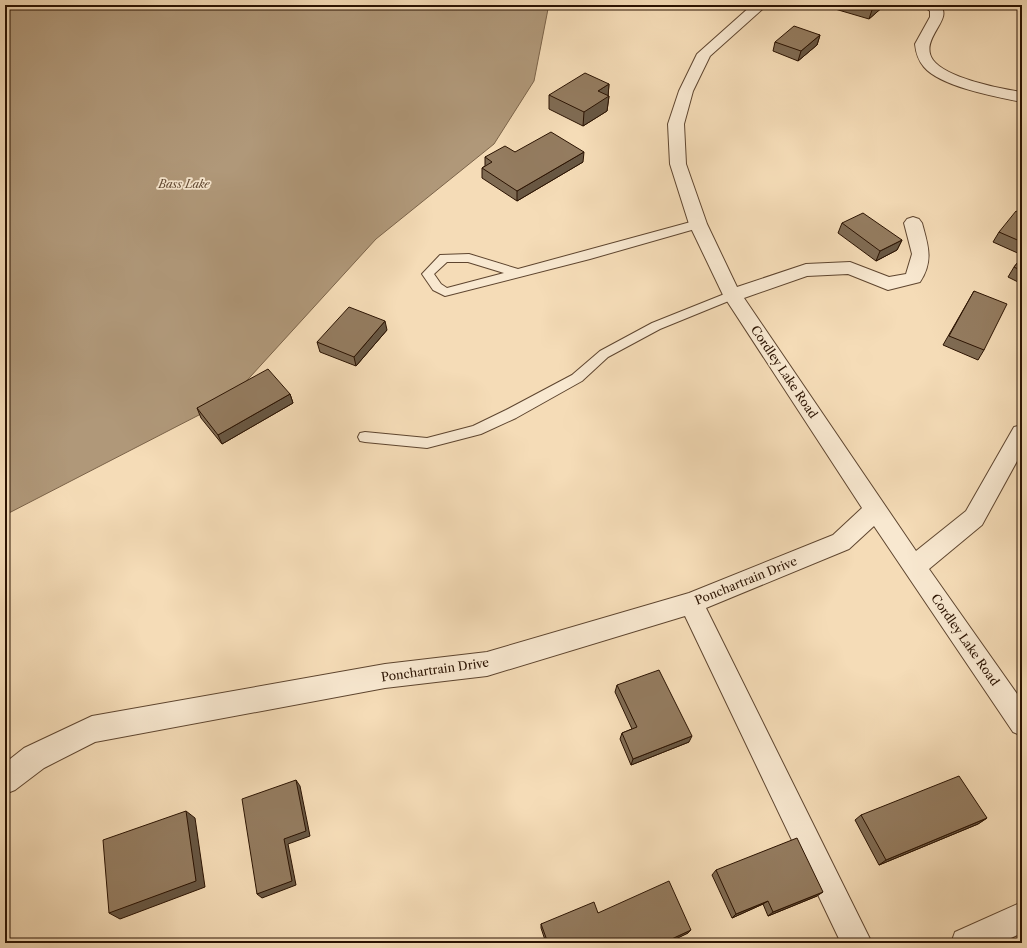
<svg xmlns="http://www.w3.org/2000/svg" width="1027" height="948" font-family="'Libre Caslon Text',serif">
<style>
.water{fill:#b09879;stroke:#7b6349}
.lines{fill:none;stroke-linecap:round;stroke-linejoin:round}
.service-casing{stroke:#5e452f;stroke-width:2}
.minor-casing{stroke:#5e452f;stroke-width:2}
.service{fill:#f8e8d0;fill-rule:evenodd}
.minor{fill:#f8e8d0;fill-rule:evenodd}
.wall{fill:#7f6b53;stroke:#2b1302}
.shaded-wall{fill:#685743;stroke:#2b1302}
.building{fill:#947c60;stroke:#2b1302}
.labels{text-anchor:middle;stroke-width:3.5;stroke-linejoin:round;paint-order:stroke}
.far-water-label{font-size:11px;font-style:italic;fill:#604832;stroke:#f8e8d0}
.street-label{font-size:12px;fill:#2b1302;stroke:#f8e8d0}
</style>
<rect width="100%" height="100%" fill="#f5dcb7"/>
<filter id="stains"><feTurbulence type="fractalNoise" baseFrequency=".005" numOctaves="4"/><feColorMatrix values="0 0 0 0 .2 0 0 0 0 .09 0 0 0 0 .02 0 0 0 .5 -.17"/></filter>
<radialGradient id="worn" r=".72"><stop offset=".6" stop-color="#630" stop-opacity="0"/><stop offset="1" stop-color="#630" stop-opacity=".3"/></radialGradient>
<path class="water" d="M5,5H547L548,9L534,81L494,144L376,239L230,399L5,515Z"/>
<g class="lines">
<g class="service-casing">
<g id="service">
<path d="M698,220L704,224L702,227L590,259L445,296L433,290L422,274L440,255L469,254L518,269ZM447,262H468L504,273L447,288L441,284L434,274Z"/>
<path d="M732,291L738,295L736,298L660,329L608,357L582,381L516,418L481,434L427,448L365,442L360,441L358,437L360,433L365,432L427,438L473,426L506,410L572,375L600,351L652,323Z"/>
</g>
</g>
<g class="minor-casing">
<g id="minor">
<path d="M752,5H767L710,56L693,91L684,124L686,164L707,224L737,287L806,264L850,262L889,277L906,274L912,254L904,223L907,219L913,217L919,219L922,223C928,245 934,261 920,282L888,290L848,274L807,276L744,298L916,551L966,511L1014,427L1022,425V452L982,525L929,569L1022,701V736L1013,732L874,526L849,549L706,608L872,943H841L685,616L487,676L385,688L95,742L44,768L15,790L5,794V763L24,748L92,716L385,664L487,652L689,593L833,535L862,508L723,295L689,224L670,164L668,124L679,91L697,54Z"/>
<path d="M922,5H939C956,18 918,39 933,60C946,78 1001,89 1022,92V102C997,97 941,87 924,67C918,60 916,53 915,44L930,17V11Z"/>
<path d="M1022,902V933L1000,943H951L955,932Z"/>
</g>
</g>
<use href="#service" class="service"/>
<use href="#minor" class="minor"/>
</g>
<g class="wall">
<path d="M836,5H885L869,19L835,9Z"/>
<path d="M820,35L817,45L798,61L773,51L775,42Z"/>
<path d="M609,84L608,96H609L607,111L583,126L549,109V95Z"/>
<path d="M515,152L583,162L517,201L482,178V168L485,166V157Z"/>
<path d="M1022,214V255L993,242L999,232Z"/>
<path d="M842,223L902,240L897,250L876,261L838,233Z"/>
<path d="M1022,257V284L1008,277L1014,267Z"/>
<path d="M974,291L984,350L978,360L943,345Z"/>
<path d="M387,330L356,366L320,352L317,342Z"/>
<path d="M290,394L293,403L222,444L201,418L197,408Z"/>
<path d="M617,685L689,742L631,765L620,739L622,733L632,729L615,692Z"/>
<path d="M861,815L987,818L978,824L879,865L855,820Z"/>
<path d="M716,870L817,896L768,916L763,904L732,918L712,875Z"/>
<path d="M598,913L688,933L667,943H546L541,928V924Z"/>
</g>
<g class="shaded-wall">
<path d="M878,5H885L869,19L872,10Z"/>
<path d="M820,35L817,45L798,61L801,51Z"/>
<path d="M609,84L608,97L609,96L607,111L583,126L584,112L598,91Z"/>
<path d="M584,152L583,162L517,201V191Z"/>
<path d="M902,240L897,250L876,261L880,251Z"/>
<path d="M385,321L387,330L356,366L354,357Z"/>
<path d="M290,394L293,403L222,444L218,435Z"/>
<path d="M692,736L689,742L631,765L633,759Z"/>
<path d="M296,780L300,786L310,836L288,844L296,885L262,898L257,894L284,839Z"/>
<path d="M186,811L195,818L205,887L120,919L109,913Z"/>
<path d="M987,818L978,824L879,865L886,860Z"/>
<path d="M823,892L817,896L768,916L773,912Z"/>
<path d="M768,901L763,904L732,918L736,914Z"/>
<path d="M691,930L688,933L667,943H663Z"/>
</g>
<g class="building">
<path d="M855,5H878L872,10Z"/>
<path d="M794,26L820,35L801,51L775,42Z"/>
<path d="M585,73L609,84L598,91L609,96L584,112L549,95Z"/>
<path d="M551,132L584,152L517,191L482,168L492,162L485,157L505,146L515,152Z"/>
<path d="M1016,211L1022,214V242L999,232Z"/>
<path d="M863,213L902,240L880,251L842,223Z"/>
<path d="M1022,257V271L1014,267Z"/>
<path d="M974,291L1007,304L984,350L949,336Z"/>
<path d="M349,307L385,321L354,357L317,342Z"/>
<path d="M268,369L290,394L218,435L197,408Z"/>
<path d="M659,670L692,736L633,759L622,733L637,727L617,685Z"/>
<path d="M959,776L987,818L886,860L861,815Z"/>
<path d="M296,780L306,831L284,839L292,881L257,894L242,799Z"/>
<path d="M186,811L196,881L109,913L103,840Z"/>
<path d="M797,838L823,892L773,912L768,901L736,914L716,870Z"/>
<path d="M669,881L691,930L663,943H548L541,924L594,902L598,913Z"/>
</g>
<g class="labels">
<g class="far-water-label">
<text x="184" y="188">Bass Lake</text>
</g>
<g class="street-label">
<text transform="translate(784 372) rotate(56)" y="4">Cordley Lake Road</text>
<text transform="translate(746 581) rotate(-22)" y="4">Ponchartrain Drive</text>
<text transform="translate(965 640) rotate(55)" y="4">Cordley Lake Road</text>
<text transform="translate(435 670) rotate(-8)" y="4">Ponchartrain Drive</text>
</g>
</g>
<rect width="1027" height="948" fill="none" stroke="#f5dcb7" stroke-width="20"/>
<rect x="6" y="6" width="1015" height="936" fill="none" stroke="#2b1302" stroke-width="2"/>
<rect x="10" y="10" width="1007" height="928" fill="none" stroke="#2b1302"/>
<rect width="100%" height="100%" filter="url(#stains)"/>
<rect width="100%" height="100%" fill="url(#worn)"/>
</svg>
